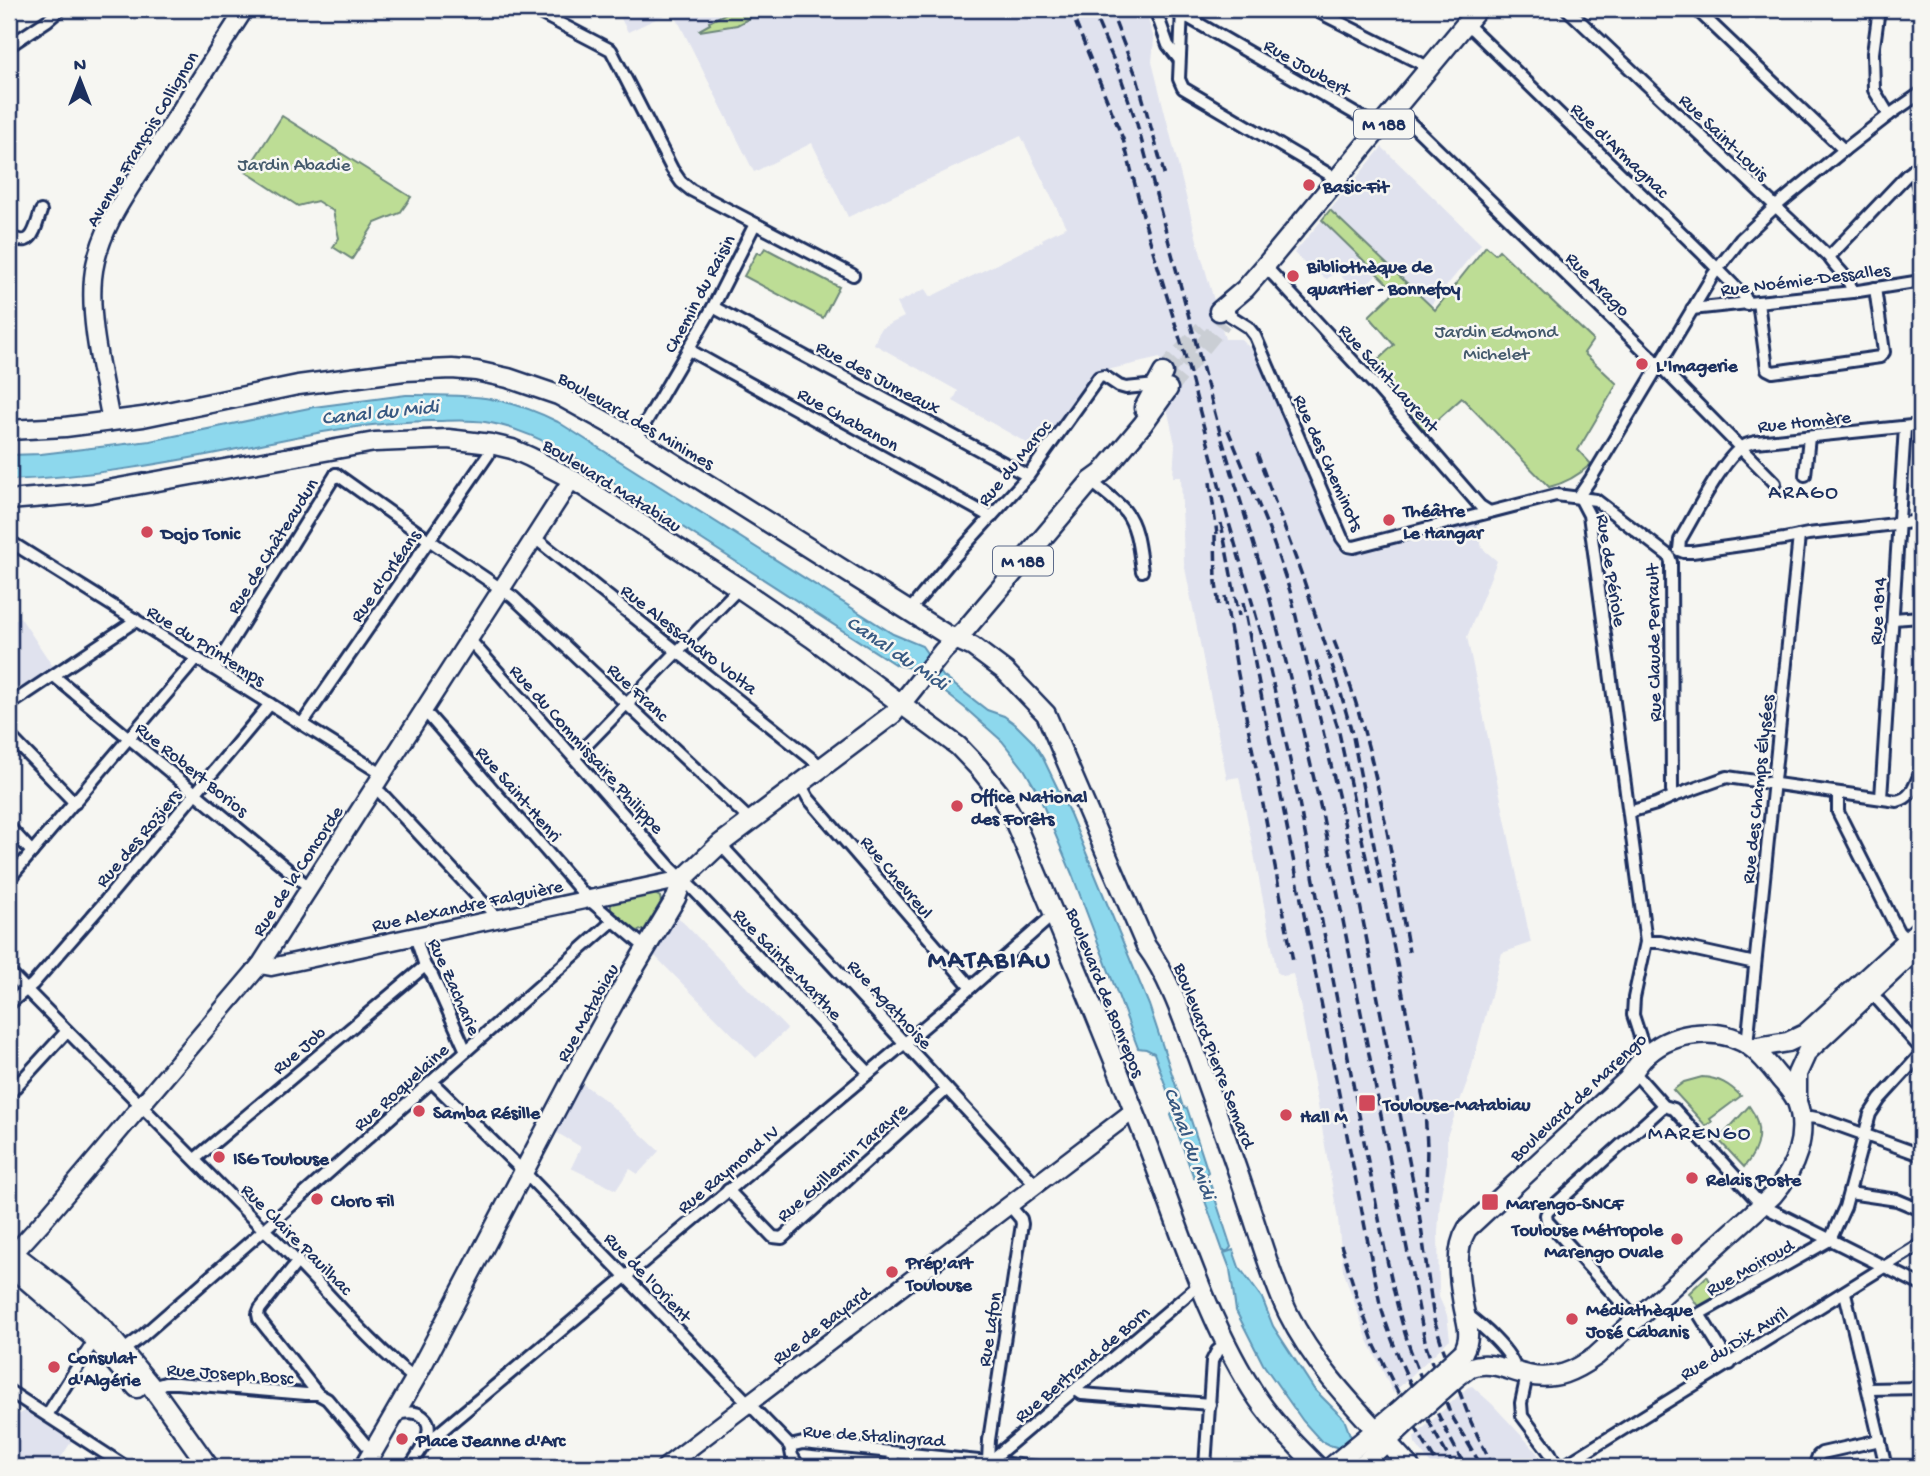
<svg xmlns="http://www.w3.org/2000/svg" width="1930" height="1476" font-family="'Gochi Hand',sans-serif">
<style>
.built{fill:#e0e2ee}
.green{fill:#bddd95;stroke:#6c867a;stroke-width:2}
.water{fill:#8dd8ed;stroke:#5f94b4;stroke-width:2}
.lines{fill:none;stroke-linecap:round;stroke-linejoin:round}
.primary-tunnel{stroke:#caced4;stroke-width:18;stroke-dasharray:18 9;stroke-linecap:butt}
.street-casing{stroke:#1b2f5e;stroke-width:16}
.secondary-casing{stroke:#1b2f5e;stroke-width:21}
.primary-casing{stroke:#1b2f5e;stroke-width:23}
.street{stroke:#f6f6f2;stroke-width:10}
.secondary{stroke:#f6f6f2;stroke-width:16}
.primary{stroke:#f6f6f2;stroke-width:18}
.rail{stroke:#1b2f5e;stroke-width:3.5;stroke-dasharray:10 5;stroke-linecap:butt}
.primary-bridge-casing{stroke:#1b2f5e;stroke-width:23;stroke-linecap:butt}
.primary-bridge{stroke:#f6f6f2;stroke-width:18}
.poi-dot{fill:#d1495b;stroke:#f6f6f2;stroke-width:2.5}
.labels{text-anchor:middle;stroke-width:5;stroke-linejoin:round;paint-order:stroke}
.shield{fill:#f6f6f2;stroke:#5d6b8a;stroke-width:2}
.shield-label{font-size:18px;font-weight:bold;fill:#1b2f5e}
.street-label{font-size:19px;fill:#1b2f5e;stroke:#f6f6f2}
.park-label{font-size:19px;fill:#445a6c;stroke:#f6f6f2}
.poi-label{font-size:19px;font-weight:bold;fill:#1b2f5e;stroke:#f6f6f2;text-anchor:start}
.water-label{font-size:21px;font-style:italic;fill:#385982;stroke:#f6f6f2}
.neighbourhood-label{font-size:21px;letter-spacing:2px;fill:#1b2f5e;stroke:#f6f6f2}
.district-label{font-size:26px;font-weight:bold;letter-spacing:2px;fill:#1b2f5e;stroke:#f6f6f2}
</style>
<rect width="100%" height="100%" fill="#f6f6f2"/>
<filter id="ink" filterUnits="userSpaceOnUse"><feTurbulence type="fractalNoise" baseFrequency=".0143" numOctaves="2"/><feDisplacementMap in="SourceGraphic" scale="14" xChannelSelector="R" yChannelSelector="G"/><feConvolveMatrix kernelMatrix="1 2 1 2 8 2 1 2 1" color-interpolation-filters="sRGB"/></filter>
<g filter="url(#ink)">
<g class="built">
<path d="M616,9H1145L1154,39L1152,62L1198,244L1225,339H1241L1254,352L1341,551L1345,555L1351,554L1476,521L1482,548L1497,561L1467,637L1531,943L1502,953L1470,1074L1447,1136V1162L1440,1200L1438,1232L1439,1297L1447,1315L1450,1339L1393,1393L1367,1338L1343,1270L1338,1219L1301,1009L1293,974L1283,976L1277,972L1239,777L1227,779L1184,563L1181,477H1173L1175,444L1167,408L1171,403L1160,358L1098,372L1039,450L953,401L958,391L874,344L880,329L904,317L897,303L925,289L930,297L1043,241L1042,239L1066,227L1021,136L848,217L812,143L754,172L673,11L628,32Z"/>
<path d="M1382,147L1481,244L1430,306L1330,210Z"/>
<path d="M1322,220L1377,274L1357,293L1336,271L1327,279L1310,269L1294,253Z"/>
<path d="M20,617L54,668L22,688L20,685L15,688L16,692L9,697V624Z"/>
<path d="M677,916L787,1029L756,1058L654,955Z"/>
<path d="M580,1082L605,1100L659,1151L638,1174L630,1169L616,1190L571,1168L581,1147L554,1131Z"/>
<path d="M1472,1386L1492,1404L1534,1449L1547,1467H1433L1415,1443L1414,1437L1468,1387Z"/>
<path d="M28,1409L73,1439L55,1467H9V1421Z"/>
</g>
<g class="green">
<path d="M734,9H746L750,18L737,25L700,31L699,30L710,24L709,22Z"/>
<path d="M282,116L411,197L400,213L375,223L352,259L333,247L339,238L333,211L317,201L298,206L246,172Z"/>
<path d="M1330,210L1435,310L1486,246L1495,254L1499,250L1593,340L1584,353L1617,384L1578,450L1591,464C1578,476 1566,483 1549,487L1462,398L1425,431L1369,368L1394,345L1369,316L1395,291L1322,220Z"/>
<path d="M765,248L839,287L823,318L744,276L757,252L761,254Z"/>
<path d="M655,894L660,897L661,902L644,930L635,931L611,911V904L614,902Z"/>
<path d="M1702,1077C1719,1078 1729,1084 1741,1096L1710,1119L1712,1122L1706,1126L1673,1090L1684,1082Z"/>
<path d="M1749,1106C1764,1126 1760,1149 1744,1167L1716,1137L1721,1132L1724,1134Z"/>
<path d="M1707,1276L1719,1296L1699,1308L1689,1293Z"/>
</g>
<g class="water">
<path d="M406,395C467,395 503,394 558,422L893,634L922,646L943,676L987,710L1004,716L1015,724L1033,742L1043,758L1070,814L1149,1005L1183,1107L1187,1108L1208,1172L1206,1174L1208,1179L1199,1182L1198,1177L1194,1178L1171,1115L1174,1110L1154,1053L1146,1049L1138,1048L1072,874L1037,791L1024,769L1002,741L965,708L915,669L896,665L574,457C545,441 517,427 485,422C467,419 449,421 431,421C368,422 308,434 247,447C168,463 89,477 9,480V455L41,454L150,441L314,407Z"/>
<path d="M1209,1180L1231,1247L1228,1251H1223L1200,1187L1199,1184H1205Z"/>
<path d="M1233,1250L1239,1267L1262,1298L1273,1326L1314,1389L1344,1419L1350,1435L1381,1467H1354L1336,1447L1329,1445L1321,1441L1303,1421L1263,1364L1236,1311L1230,1269L1224,1253Z"/>
</g>
<g class="lines">
<g class="primary-tunnel">
<path d="M1163,373L1203,329"/>
<path d="M1168,389L1223,322"/>
</g>
<g class="street-casing">
<g id="street">
<path d="M532,9L611,50L672,169L681,182L691,190L853,275"/>
<path d="M1155,9L1168,45L1179,59"/>
<path d="M1182,9L1179,79L1183,88L1337,179"/>
<path d="M1313,9L1430,68"/>
<path d="M1567,9L1829,257C1836,269 1850,277 1852,292"/>
<path d="M1696,9L1844,150"/>
<path d="M1879,9L1873,53L1874,90L1889,115"/>
<path d="M1181,17L1189,18L1380,128"/>
<path d="M1466,23L1702,253L1745,297L1747,304"/>
<path d="M9,46L48,20L61,9"/>
<path d="M1396,109L1659,365L1775,483"/>
<path d="M1914,169L1921,198"/>
<path d="M9,236C33,249 34,231 41,211"/>
<path d="M1829,257L1907,175L1921,165"/>
<path d="M1265,266L1374,384L1480,506L1488,511"/>
<path d="M1232,302L1229,308V315L1248,327L1255,336L1342,538L1348,546L1354,547L1556,495L1596,500L1669,556L1671,562L1672,790L1674,796"/>
<path d="M1758,302L1767,369L1773,372L1880,357L1884,352L1875,288"/>
<path d="M713,307L1028,476"/>
<path d="M1692,309L1852,292L1921,281"/>
<path d="M689,350L991,517"/>
<path d="M636,439L713,307L755,224"/>
<path d="M336,474L426,538L513,597L751,821"/>
<path d="M1805,475L1809,437"/>
<path d="M1091,481C1102,491 1116,500 1125,511C1138,527 1139,552 1142,571"/>
<path d="M1579,496L1589,515L1646,942L1634,998L1633,1015L1646,1055"/>
<path d="M1579,496L1590,480L1713,275L1741,239L1775,207L1844,150L1889,115L1921,93"/>
<path d="M535,538L823,768"/>
<path d="M9,541L382,774"/>
<path d="M1679,550L1680,540C1693,518 1722,461 1741,448C1745,444 1751,443 1756,442L1921,425"/>
<path d="M1679,550L1684,552H1692L1784,539L1808,534L1921,521"/>
<path d="M909,611L950,562L1028,476L1099,377L1104,376L1119,386L1126,388L1156,385"/>
<path d="M1893,619L1921,617"/>
<path d="M469,639L671,868L693,889L869,1073"/>
<path d="M214,669L336,474"/>
<path d="M54,676L310,888"/>
<path d="M9,705L132,623L135,619"/>
<path d="M423,713L430,717L588,899L639,942L648,947"/>
<path d="M302,724L488,455L491,444"/>
<path d="M9,735L75,803"/>
<path d="M574,758L739,588"/>
<path d="M801,785L808,798L971,987"/>
<path d="M374,787L381,793L492,912L496,919"/>
<path d="M1838,793V812L1898,931L1907,941"/>
<path d="M1881,798L1905,427"/>
<path d="M1629,812L1656,804L1674,796L1727,777L1897,801C1912,798 1915,785 1921,771"/>
<path d="M9,827L32,852"/>
<path d="M720,844L1036,1185"/>
<path d="M9,879L197,658"/>
<path d="M415,936L425,966L432,975L466,1051"/>
<path d="M1646,942H1660L1755,963"/>
<path d="M9,972L261,1227C315,1274 359,1335 415,1379"/>
<path d="M1871,992L1921,1049"/>
<path d="M9,1004L33,984L101,906L270,704"/>
<path d="M1747,1045L1799,536"/>
<path d="M1634,1072L1664,1106L1674,1109L1755,1198L1771,1210L1921,1285"/>
<path d="M432,1082L524,1172L790,1446L792,1456L799,1467"/>
<path d="M9,1094L67,1031"/>
<path d="M1800,1121L1811,1117L1821,1119L1921,1155"/>
<path d="M195,1159L425,966"/>
<path d="M728,1190L773,1237L782,1238L947,1089"/>
<path d="M1849,1193L1897,1200L1921,1210"/>
<path d="M1830,1240L1845,1207L1870,1114L1880,1099L1921,1054"/>
<path d="M298,1261L260,1309L258,1314L259,1319L318,1394L327,1399L372,1452"/>
<path d="M1845,1293L1886,1467"/>
<path d="M1465,1313C1481,1325 1512,1351 1516,1371"/>
<path d="M1637,1320L1547,1221L1546,1215L1548,1211L1664,1106"/>
<path d="M120,1353L141,1337L259,1234L613,921"/>
<path d="M1730,1364L1699,1314L1830,1240"/>
<path d="M1527,1375L1521,1403L1522,1416L1550,1453L1557,1467"/>
<path d="M148,1388L165,1383H177L306,1394H318"/>
<path d="M1868,1389L1921,1388"/>
<path d="M1076,1390L1082,1394L1210,1404"/>
<path d="M9,1391L126,1467"/>
<path d="M394,1414C404,1413 414,1410 422,1416C440,1429 417,1454 410,1467"/>
<path d="M47,1415L95,1339"/>
<path d="M790,1446L803,1443L1038,1467"/>
<path d="M422,1447L961,996L1053,915"/>
<path d="M988,1461L989,1440L1022,1224L1021,1219L1010,1206"/>
<path d="M890,1467L894,1453"/>
<path d="M983,1467L1200,1284"/>
<path d="M1205,1467L1212,1361L1217,1351L1226,1344"/>
<path d="M1562,1467L1921,1244"/>
<path d="M1814,1467L1818,1456L1822,1453L1880,1440"/>
</g>
</g>
<g class="secondary-casing">
<g id="secondary">
<path d="M111,422C103,376 89,324 93,278C98,228 132,186 159,144C187,99 216,54 245,9"/>
<path d="M260,965L271,967L683,879"/>
<path d="M9,1256L14,1253L45,1219L260,965L572,479"/>
<path d="M665,1467L1133,1111"/>
</g>
</g>
<g class="primary-casing">
<g id="primary">
<path d="M1219,311L1245,289L1265,266L1478,9"/>
<path d="M1144,408L1163,373"/>
<path d="M9,430L65,427L143,417L298,385L404,371L452,369L476,371L508,378L558,395L623,431L947,635L973,647L1005,671L1046,714L1146,946C1169,976 1186,1027 1199,1062C1216,1111 1234,1159 1250,1208C1262,1243 1272,1280 1288,1313C1317,1372 1367,1419 1410,1467"/>
<path d="M9,500L91,493L375,442L448,439L491,444L512,449L530,457L572,479L739,588L812,638L958,746L979,768L999,793L1012,816C1058,922 1102,1029 1144,1136C1179,1225 1205,1319 1258,1399C1275,1424 1297,1446 1318,1467"/>
<path d="M1752,1048L1788,1042L1805,1034L1921,928"/>
<path d="M1797,1101V1074L1807,1052L1921,945"/>
<path d="M9,1250L65,1293L104,1329L151,1386L209,1467"/>
<path d="M9,1265L95,1339L137,1388"/>
<path d="M1463,1352C1473,1335 1466,1322 1463,1304C1459,1281 1454,1250 1467,1229L1628,1079C1634,1071 1640,1060 1648,1054C1675,1030 1723,1026 1752,1048C1762,1056 1770,1066 1778,1076C1784,1084 1793,1092 1797,1102C1809,1135 1795,1170 1773,1195L1596,1356C1575,1371 1555,1381 1528,1375C1508,1371 1490,1359 1469,1368"/>
<path d="M364,1467L415,1379L577,1070L624,985L676,898L683,879L720,844L893,714L943,651L965,630L1091,481L1102,473L1143,424L1168,389"/>
<path d="M1331,1467L1401,1409"/>
<path d="M1360,1467L1407,1422"/>
</g>
</g>
<use href="#street" class="street"/>
<use href="#secondary" class="secondary"/>
<use href="#primary" class="primary"/>
<g class="rail">
<path d="M1070,9L1123,139L1148,234L1186,359L1229,523L1264,643L1298,797L1384,1245C1392,1284 1400,1322 1414,1360C1428,1397 1447,1432 1465,1467"/>
<path d="M1092,9L1120,75L1137,124L1221,436L1268,592L1296,701L1323,818L1426,1346L1450,1413L1482,1467"/>
<path d="M1110,9L1137,78L1165,177"/>
<path d="M1228,430L1269,530L1290,591L1343,816L1419,1213L1434,1319L1443,1348L1471,1422L1493,1467"/>
<path d="M1257,453L1304,581L1338,683L1353,737L1425,1108L1427,1146L1426,1199"/>
<path d="M1210,482L1217,534"/>
<path d="M1221,523L1239,616"/>
<path d="M1215,535L1216,582L1219,609"/>
<path d="M1225,596L1237,669L1293,961"/>
<path d="M1243,602L1380,1304C1397,1361 1424,1415 1454,1467"/>
<path d="M1334,641C1374,740 1390,847 1409,952"/>
<path d="M1316,661L1338,728L1372,885"/>
<path d="M1341,1245L1358,1300L1375,1346L1415,1427L1439,1467"/>
</g>
<g class="primary-bridge-casing">
<g id="primary-bridge">
<path d="M1401,1409L1463,1352"/>
<path d="M1407,1422L1456,1378L1469,1368"/>
</g>
</g>
<use href="#primary-bridge" class="primary-bridge"/>
</g>
</g>
<g class="poi-dot">
<circle cx="1309" cy="185" r="7"/>
<circle cx="1293" cy="276" r="7"/>
<circle cx="1642" cy="364" r="7"/>
<circle cx="1389" cy="520" r="7"/>
<circle cx="147" cy="532" r="7"/>
<circle cx="957" cy="806" r="7"/>
<rect x="1358" y="1094" width="18" height="18" rx="3.5"/>
<circle cx="419" cy="1111" r="7"/>
<circle cx="1286" cy="1115" r="7"/>
<circle cx="219" cy="1157" r="7"/>
<circle cx="1692" cy="1178" r="7"/>
<circle cx="317" cy="1199" r="7"/>
<rect x="1481" y="1193" width="18" height="18" rx="3.5"/>
<circle cx="1677" cy="1239" r="7"/>
<circle cx="892" cy="1272" r="7"/>
<circle cx="1572" cy="1319" r="7"/>
<circle cx="54" cy="1367" r="7"/>
<circle cx="402" cy="1439" r="7"/>
</g>
<g class="labels">
<g class="shield">
<rect x="1354" y="109.5" width="60" height="29" rx="5"/>
<rect x="993" y="546.5" width="60" height="29" rx="5"/>
</g>
<g class="shield-label">
<text x="1384" y="130">M 188</text>
<text x="1023" y="567">M 188</text>
</g>
<g class="street-label">
<text transform="translate(1308 66) rotate(30)" y="7">Rue Joubert</text>
<text transform="translate(1725 136) rotate(44)" y="7">Rue Saint-Louis</text>
<text transform="translate(141 138) rotate(-59)" y="7">Avenue François Collignon</text>
<text transform="translate(1621 149) rotate(44)" y="7">Rue d'Armagnac</text>
<text transform="translate(1805 278) rotate(-7)" y="7">Rue Noémie-Dessalles</text>
<text transform="translate(1599 283) rotate(45)" y="7">Rue Arago</text>
<text transform="translate(698 293) rotate(-62)" y="7">Chemin du Raisin</text>
<text transform="translate(879 376) rotate(28)" y="7">Rue des Jumeaux</text>
<text transform="translate(1390 377) rotate(48)" y="7">Rue Saint-Laurent</text>
<text transform="translate(849 418) rotate(29)" y="7">Rue Chabanon</text>
<text transform="translate(637 419) rotate(30)" y="7">Boulevard des Minimes</text>
<text transform="translate(1804 420) rotate(-6)" y="7">Rue Homère</text>
<text transform="translate(1013 462) rotate(-51)" y="7">Rue du Maroc</text>
<text transform="translate(1330 462) rotate(66)" y="7">Rue des Cheminots</text>
<text transform="translate(613 484) rotate(32)" y="7">Boulevard Matabiau</text>
<text transform="translate(271 545) rotate(-58)" y="7">Rue de Châteaudun</text>
<text transform="translate(1613 570) rotate(81)" y="7">Rue de Périole</text>
<text transform="translate(384 575) rotate(-55)" y="7">Rue d'Orléans</text>
<text transform="translate(1876 611) rotate(-86)" y="7">Rue 1814</text>
<text transform="translate(690 638) rotate(38)" y="7">Rue Alessandro Volta</text>
<text transform="translate(1652 643) rotate(-91)" y="7">Rue Claude Perrault</text>
<text transform="translate(207 644) rotate(32)" y="7">Rue du Printemps</text>
<text transform="translate(639 691) rotate(43)" y="7">Rue Franc</text>
<text transform="translate(588 748) rotate(48)" y="7">Rue du Commissaire Philippe</text>
<text transform="translate(193 768) rotate(39)" y="7">Rue Robert Borios</text>
<text transform="translate(1756 789) rotate(-84)" y="7">Rue des Champs Élysées</text>
<text transform="translate(520 793) rotate(49)" y="7">Rue Saint-Henri</text>
<text transform="translate(137 837) rotate(-50)" y="7">Rue des Roziers</text>
<text transform="translate(296 870) rotate(-57)" y="7">Rue de la Concorde</text>
<text transform="translate(898 876) rotate(50)" y="7">Rue Chevreul</text>
<text transform="translate(467 904) rotate(-12)" y="7">Rue Alexandre Falguière</text>
<text transform="translate(789 963) rotate(46)" y="7">Rue Sainte-Marthe</text>
<text transform="translate(456 986) rotate(66)" y="7">Rue Zacharie</text>
<text transform="translate(1107 992) rotate(68)" y="7">Boulevard de Bonrepos</text>
<text transform="translate(891 1003) rotate(47)" y="7">Rue Agathoise</text>
<text transform="translate(586 1012) rotate(-61)" y="7">Rue Matabiau</text>
<text transform="translate(298 1049) rotate(-40)" y="7">Rue Job</text>
<text transform="translate(1216 1055) rotate(69)" y="7">Boulevard Pierre Semard</text>
<text transform="translate(400 1086) rotate(-42)" y="7">Rue Roquelaine</text>
<text transform="translate(1577 1096) rotate(-43)" y="7">Boulevard de Marengo</text>
<text transform="translate(841 1161) rotate(-42)" y="7">Rue Guillemin Tarayre</text>
<text transform="translate(727 1168) rotate(-40)" y="7">Rue Raymond IV</text>
<text transform="translate(298 1238) rotate(45)" y="7">Rue Claire Pauilhac</text>
<text transform="translate(1749 1266) rotate(-29)" y="7">Rue Moiroud</text>
<text transform="translate(649 1276) rotate(46)" y="7">Rue de l'Orient</text>
<text transform="translate(820 1324) rotate(-37)" y="7">Rue de Bayard</text>
<text transform="translate(988 1329) rotate(-81)" y="7">Rue Lafon</text>
<text transform="translate(1733 1342) rotate(-32)" y="7">Rue du Dix Avril</text>
<text transform="translate(1081 1363) rotate(-40)" y="7">Rue Bertrand de Born</text>
<text transform="translate(230 1372) rotate(4)" y="7">Rue Joseph Bosc</text>
<text transform="translate(874 1434) rotate(4)" y="7">Rue de Stalingrad</text>
</g>
<g class="park-label">
<text x="294" y="170">Jardin Abadie</text>
<text x="1496" y="337">Jardin Edmond<tspan x="1496" dy="22">Michelet</tspan></text>
</g>
<g class="poi-label">
<text x="1323" y="192">Basic-Fit</text>
<text x="1307" y="272">Bibliothèque de<tspan x="1307" dy="22">quartier - Bonnefoy</tspan></text>
<text x="1656" y="371">L'Imagerie</text>
<text x="1403" y="516">Théâtre<tspan x="1403" dy="22">Le Hangar</tspan></text>
<text x="161" y="539">Dojo Tonic</text>
<text x="971" y="802">Office National<tspan x="971" dy="22">des Forêts</tspan></text>
<text x="1383" y="1110">Toulouse-Matabiau</text>
<text x="433" y="1118">Samba Résille</text>
<text x="1300" y="1122">Hall M</text>
<text x="233" y="1164">ISG Toulouse</text>
<text x="1706" y="1185">Relais Poste</text>
<text x="331" y="1206">Cloro Fil</text>
<text x="1506" y="1209">Marengo-SNCF</text>
<text x="1663" y="1235" text-anchor="end">Toulouse Métropole<tspan x="1663" dy="22">Marengo Ovale</tspan></text>
<text x="906" y="1268">Prép'art<tspan x="906" dy="22">Toulouse</tspan></text>
<text x="1586" y="1315">Médiathèque<tspan x="1586" dy="22">José Cabanis</tspan></text>
<text x="68" y="1363">Consulat<tspan x="68" dy="22">d'Algérie</tspan></text>
<text x="416" y="1446">Place Jeanne d'Arc</text>
</g>
<g class="water-label">
<text transform="translate(380 411) rotate(-6)" y="7">Canal du Midi</text>
<text transform="translate(898 652) rotate(34)" y="7">Canal du Midi</text>
<text transform="translate(1191 1143) rotate(70)" y="7">Canal du Midi</text>
</g>
<g class="neighbourhood-label">
<text x="1804" y="498">ARAGO</text>
<text x="1700" y="1139">MARENGO</text>
</g>
<g class="district-label">
<text x="990" y="967">MATABIAU</text>
</g>
</g>
<rect width="1930" height="1476" fill="none" stroke="#f6f6f2" stroke-width="35"/>
<rect x="18" y="18" width="1895" height="1441" fill="none" stroke="#1b2f5e" stroke-width="2.5" filter="url(#ink)"/>
<g transform="translate(80 80)" stroke="#f6f6f2" stroke-width="5" paint-order="stroke">
<path d="M0-5L12 26L0 18L-12 26Z" fill="#1b2f5e"/>
<text y="-10" font-size="19" font-weight="bold" text-anchor="middle" fill="#1b2f5e">N</text>
</g>
</svg>
